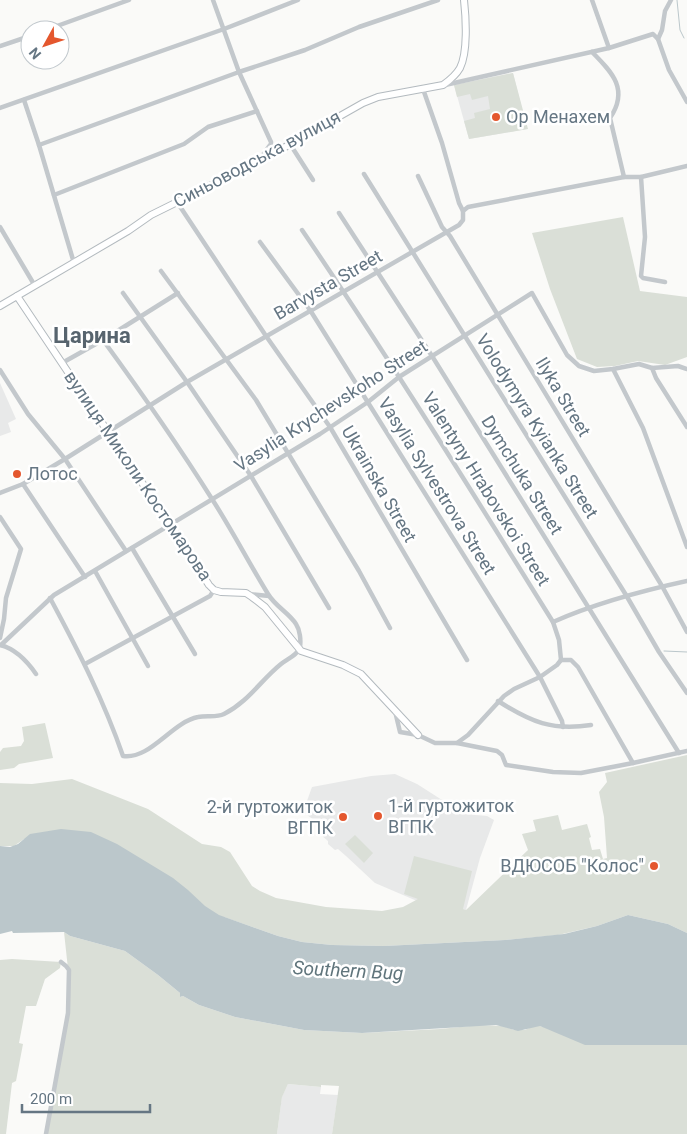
<svg xmlns="http://www.w3.org/2000/svg" width="687" height="1134" font-family="Roboto,sans-serif">
<style>
.built{fill:#e8e9e9}
.green{fill:#dadfd7}
.water{fill:#bbc7cb}
.lines{fill:none;stroke-linecap:round;stroke-linejoin:round}
.stream{stroke:#bbc7cb;stroke-width:1}
.secondary-casing{stroke:#b3babf;stroke-width:8}
.street{stroke:#c3c8cc;stroke-width:4.5}
.secondary{stroke:#fff;stroke-width:6}
.poi-dot{fill:#e4572e;stroke:#fff;stroke-width:2}
.labels{text-anchor:middle;stroke-width:5;stroke-linejoin:round;paint-order:stroke}
.poi-label{font-size:18px;fill:#657683;stroke:#fff;text-anchor:start}
.street-label{font-size:18px;fill:#657683;stroke:#fff}
.water-label{font-size:19px;font-style:italic;fill:#60757c;stroke:#fff}
.district-label{font-size:22px;font-weight:bold;fill:#57646e;stroke:#fff}
</style>
<rect width="100%" height="100%" fill="#fafaf8"/>
<g class="built">
<path d="M513,73L527,129L469,139L454,85Z"/>
<path d="M0,383L16,419L8,423L11,432L0,436Z"/>
<path d="M395,774L417,784L464,814L487,816L494,820L480,858L466,910L417,901L375,883L346,856L338,849L335,850L328,844V841L320,834L318,823L303,812L312,787L371,776Z"/>
<path d="M288,1084L321,1087L320,1094L338,1095L332,1134H277L282,1096Z"/>
</g>
<g class="green">
<path d="M513,73L528,129L469,139L464,121L475,118L474,113L490,109L488,96L472,100L470,94L457,97L454,85Z"/>
<path d="M623,217L640,291L687,297V357L665,365L638,361L615,366L597,367L577,359L550,289L532,233Z"/>
<path d="M45,723L53,758L19,764L14,768L0,770V752L3,748L21,746L24,741L22,727Z"/>
<path d="M687,755V933L668,924L628,915L597,926L558,935L505,940L384,946L332,945L302,942L278,936L224,917L216,921L24,839L14,846H0V783L32,784L72,779L148,809L202,844L221,847L230,852L252,886L260,891L276,898L326,907L382,911L403,907L418,899L404,894L414,856L472,871L463,909L466,910L528,850L522,834L536,831L533,820L558,815L562,830L587,824L591,837L589,838L592,850L600,849L603,859L607,858L604,817L599,792L607,782L605,773Z"/>
<path d="M355,835L373,853L364,863L345,844Z"/>
<path d="M64,932L70,936L125,951L158,975L180,993V997L183,996L199,1005L235,1017L304,1030L362,1033L440,1029L480,1025L503,1026L514,1030H525L533,1026H540L552,1029L687,1032V1134H332L339,1086L321,1085V1087L288,1084L282,1097L277,1134H46L68,1013V969Z"/>
<path d="M12,959L61,962L60,968L45,979L36,1006H26L19,1043L23,1044L16,1081L12,1083L6,1134H0V960Z"/>
</g>
<path class="water" d="M61,829L91,832L117,844L173,878L188,890L205,906L219,915L278,936L302,942L332,945L384,946L505,940L564,934L597,926L628,915L668,924L687,933V1045H585L540,1026L518,1031L496,1025L362,1033L304,1030L235,1017L199,1005L183,996L180,997V993L158,975L125,951L70,936L64,932L13,933L12,931L0,934V846L10,847L18,844L30,834Z"/>
<g class="lines">
<g class="stream">
<path d="M677,0L680,30L684,38"/>
<path d="M664,651L687,652"/>
</g>
<g class="secondary-casing">
<g id="secondary">
<path d="M17,296L157,505L209,585L214,590L221,592L246,593L252,597L265,607L301,651L343,665L361,674L418,735"/>
<path d="M0,306L128,231L151,215L264,159L363,103L378,97L443,85C450,80 456,75 460,68C468,52 466,18 464,0"/>
</g>
</g>
<g class="street">
<path d="M213,0L239,72L271,142V144L264,153V159"/>
<path d="M592,0L609,48"/>
<path d="M46,30L129,0"/>
<path d="M658,39L662,30L665,11L671,0"/>
<path d="M0,46L30,36"/>
<path d="M592,52C613,73 629,90 610,118L624,177"/>
<path d="M445,85L609,48L653,34L658,39L669,70L687,102"/>
<path d="M423,89L442,143L459,203L463,211"/>
<path d="M24,100L39,145L74,263"/>
<path d="M0,108L224,29L298,0"/>
<path d="M290,144L313,180"/>
<path d="M39,145L239,72L305,50L359,27L438,0"/>
<path d="M364,174L626,595L659,652L687,693"/>
<path d="M418,176L442,227L450,236L662,586L687,632"/>
<path d="M641,177L645,237L641,276L643,278L665,282"/>
<path d="M54,195L184,144L208,127L257,111"/>
<path d="M177,202L266,336L330,427L467,660"/>
<path d="M339,213L432,356L679,753"/>
<path d="M0,227L35,286"/>
<path d="M302,230C389,358 471,490 553,622L559,640L561,660H571L578,667L633,763"/>
<path d="M260,242L310,310L540,677L562,721L563,727"/>
<path d="M161,271L256,400L359,571L390,628"/>
<path d="M123,293L187,382L251,476L329,608"/>
<path d="M62,363L103,340L178,293"/>
<path d="M652,368L656,378L687,427"/>
<path d="M613,369L643,428L687,547"/>
<path d="M0,370L28,414L65,459L126,551"/>
<path d="M23,484L85,577"/>
<path d="M0,493L23,484L65,459L187,382L459,225L463,220V211L468,207L624,177H641L687,166"/>
<path d="M0,517L21,549L6,598L4,619L0,638"/>
<path d="M132,548L195,654"/>
<path d="M95,571L148,666"/>
<path d="M248,594L269,596"/>
<path d="M50,598C78,650 104,701 123,756C150,760 172,722 198,717C207,715 216,718 224,714C248,702 261,680 281,664C287,659 298,655 300,647C301,640 300,630 296,624C289,613 275,606 268,594C249,563 232,530 212,499C178,445 141,392 103,340"/>
<path d="M553,622C596,603 641,591 687,581"/>
<path d="M0,645C16,649 27,661 36,674"/>
<path d="M1,645L54,595L320,434L368,402L399,377L532,293L567,355L579,366L594,371L613,369L639,364L652,368L678,366L687,369"/>
<path d="M85,664L210,596L214,590"/>
<path d="M498,701C531,722 552,731 591,725"/>
<path d="M395,711L400,732L418,735L435,743H457L468,735L504,696L514,689L540,677L557,665L561,660"/>
<path d="M457,743L497,751L502,755L506,765L553,772L581,773L633,763L687,751"/>
<path d="M46,1134L68,1013L69,970L66,966L61,962"/>
</g>
<use href="#secondary" class="secondary"/>
</g>
<g class="poi-dot">
<circle cx="496" cy="117" r="5"/>
<circle cx="17" cy="474" r="5"/>
<circle cx="378" cy="816" r="5"/>
<circle cx="343" cy="817" r="5"/>
<circle cx="654" cy="866" r="5"/>
</g>
<g class="labels">
<g class="poi-label">
<text x="506" y="123">Ор Менахем</text>
<text x="27" y="480">Лотос</text>
<text x="388" y="812">1-й гуртожиток<tspan x="388" dy="21">ВГПК</tspan></text>
<text x="333" y="813" text-anchor="end">2-й гуртожиток<tspan x="333" dy="21">ВГПК</tspan></text>
<text x="644" y="872" text-anchor="end">ВДЮСОБ "Колос"</text>
</g>
<g class="street-label">
<text transform="translate(257 159) rotate(-28)" y="6">Синьоводська вулиця</text>
<text transform="translate(328 285) rotate(-30)" y="6">Barvysta Street</text>
<text transform="translate(563 397) rotate(59)" y="6">Ilyka Street</text>
<text transform="translate(331 406) rotate(-33)" y="6">Vasylia Krychevskoho Street</text>
<text transform="translate(537 426) rotate(58)" y="6">Volodymyra Kyianka Street</text>
<text transform="translate(522 475) rotate(58)" y="6">Dymchuka Street</text>
<text transform="translate(138 476) rotate(56)" y="6">вулиця Миколи Костомарова</text>
<text transform="translate(379 484) rotate(60)" y="6">Ukrainska Street</text>
<text transform="translate(437 486) rotate(58)" y="6">Vasylia Sylvestrova Street</text>
<text transform="translate(486 489) rotate(58)" y="6">Valentyny Hrabovskoi Street</text>
</g>
<g class="water-label">
<text transform="translate(348 970) rotate(3)" y="7">Southern Bug</text>
</g>
<g class="district-label">
<text x="92" y="343">Царина</text>
</g>
</g>
<g transform="translate(45 45) rotate(230)"><circle r="24" fill="#ffffff" stroke="#c1c8cd"/>
<path d="M0-4L9 19L0 12L-9 19Z" fill="#e4572e"/>
<text y="-8" font-size="14" font-weight="bold" text-anchor="middle" fill="#657683">N</text>
</g>
<path d="M22 1104v8h128v-8" fill="none" stroke="#657683" stroke-width="2.5"/>
<text x="30" y="1104" font-size="15" fill="#657683" stroke="#ffffff" stroke-width="4" paint-order="stroke">200 m</text>
</svg>
